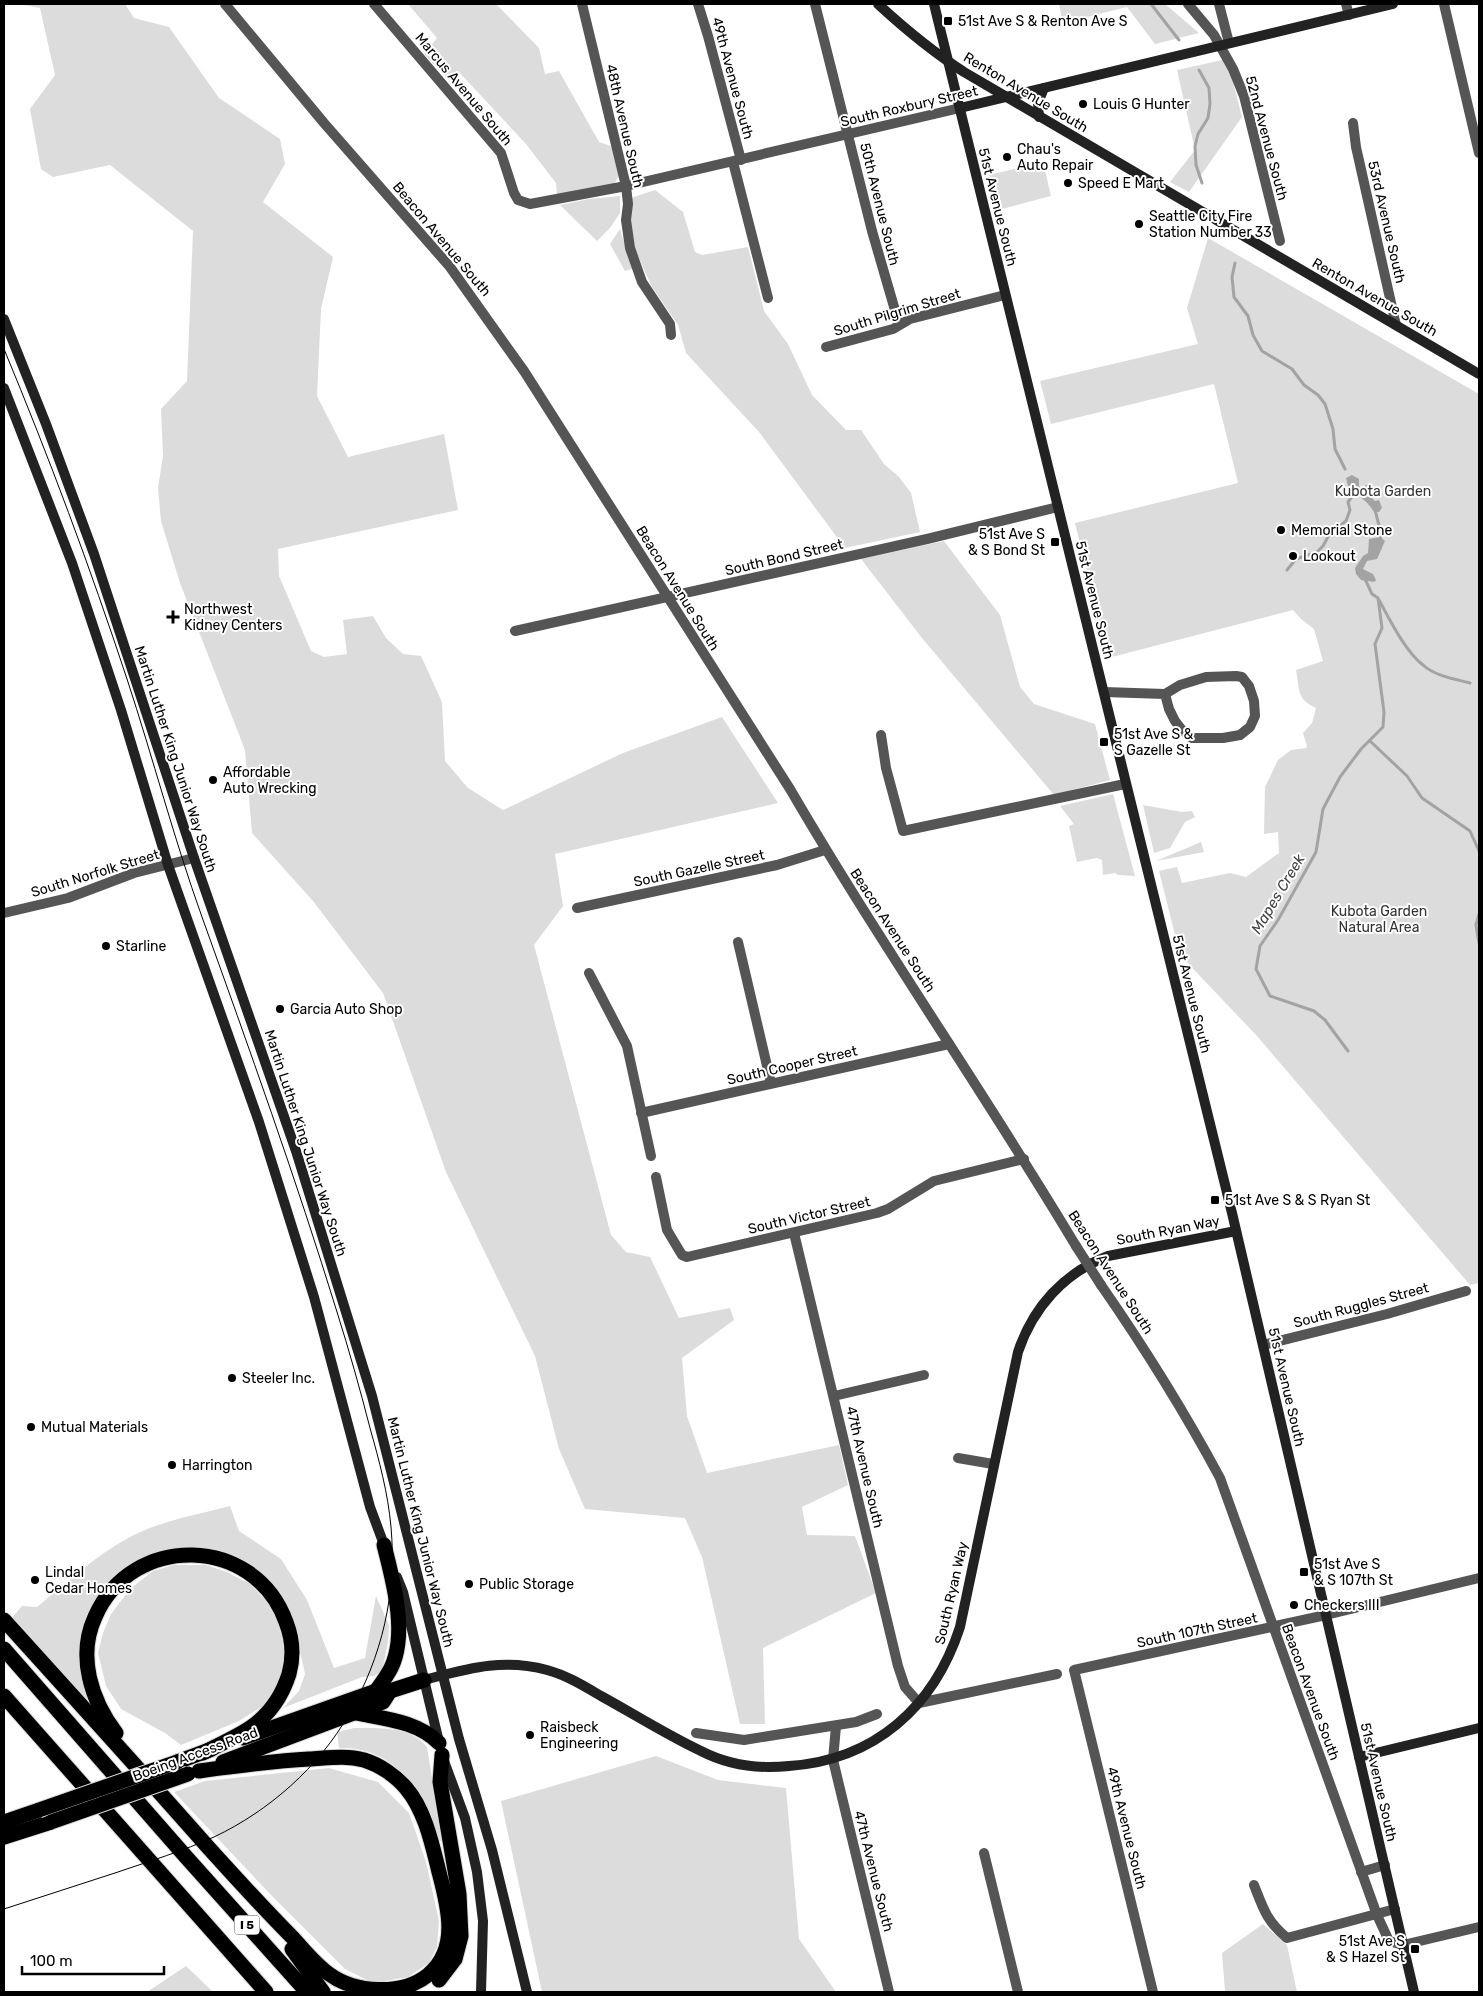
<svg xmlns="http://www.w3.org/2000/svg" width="1483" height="1996" font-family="Rubik,sans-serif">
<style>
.green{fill:#dcdcdc}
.water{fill:#a3a3a3}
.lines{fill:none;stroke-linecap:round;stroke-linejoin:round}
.stream{stroke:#a3a3a3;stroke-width:3}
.highway-casing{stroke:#dbdbdb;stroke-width:17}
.street{stroke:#555;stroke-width:10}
.secondary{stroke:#222;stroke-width:10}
.highway{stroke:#000;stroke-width:15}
.tram{stroke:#000;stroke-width:1}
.highway-bridge-casing{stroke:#dbdbdb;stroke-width:17;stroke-linecap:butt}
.street-bridge{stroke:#555;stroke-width:10}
.highway-bridge{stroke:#000;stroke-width:15}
.poi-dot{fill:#000;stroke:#fff;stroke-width:2}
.labels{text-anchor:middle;stroke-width:4;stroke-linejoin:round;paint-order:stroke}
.shield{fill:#fff;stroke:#4c4c4c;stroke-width:1}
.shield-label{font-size:12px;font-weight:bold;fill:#000}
.poi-label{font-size:14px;fill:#000;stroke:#fff;text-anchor:start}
.street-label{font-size:14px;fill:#000;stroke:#fff}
.park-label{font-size:14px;fill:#333;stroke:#fff}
.water-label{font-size:15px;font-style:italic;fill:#444;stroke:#fff}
</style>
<rect width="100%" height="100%" fill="#fff"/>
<g class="green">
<path d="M19,4H125L134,18L169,27L219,98L280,139L285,164L263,202L333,257L321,309L317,396L348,457L444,434L458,510L278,549L279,576L311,651L324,657L347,654L343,620L373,616L386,638L403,654L421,656L442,702L445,761L468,788L503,810L623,753L722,717L778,803L555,854L563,906L534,945L611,1235L626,1252L650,1257L679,1318L730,1308L734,1320L682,1358L687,1416L707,1473L839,1445L848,1485L802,1507L807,1535L855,1536L876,1593L763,1648L765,1724H740L702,1557L685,1518L585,1509L559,1449L535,1356L446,1172L383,993L313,901L252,833L245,750L180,583L161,521L158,488L163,456L161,409L187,381L193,231L110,165L53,177L41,169L30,109L55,75L40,8Z"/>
<path d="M408,4H496L539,48L545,74L559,71L599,142L611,146L619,176L614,184L557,195L556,183L526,144L458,71L447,78L424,54L437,38Z"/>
<path d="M1059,4H1165L1199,33L1155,44L1127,7L1063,23Z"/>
<path d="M1227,59L1242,117L1189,192L1170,182L1195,150L1177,70Z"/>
<path d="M1043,162L1051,196L998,210L989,175Z"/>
<path d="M655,190L683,212L695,252L702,255L748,247L764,311L788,344L812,395L846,430H861L884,464L899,477L911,493L920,532L845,548L759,432L686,353L678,325L652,287L633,245L630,222L631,198Z"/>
<path d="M620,196V213L610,228L597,241L560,205L589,199Z"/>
<path d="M620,229L632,269L625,271L610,244Z"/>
<path d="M1208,238L1479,394V1283L1470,1285L1257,1036L1180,955L1159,871L1177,867L1182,883L1230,873L1246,877L1279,853L1278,832L1264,834L1265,787L1278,760L1291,750L1306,748L1307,746L1303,733L1312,723L1316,708C1296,699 1300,690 1296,670L1323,661L1314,629L1301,619L1293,610L1108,658L1075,523L1238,483L1214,384L1051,424L1040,381L1198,344L1187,308Z"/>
<path d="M944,541L1000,615L1020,687L1034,704L1095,724L1110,780L1054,795L922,638L861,559Z"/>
<path d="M1113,794L1135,876L1118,875L1115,873L1103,875L1102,860L1097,858L1077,862L1069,826L1074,824L1060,806Z"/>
<path d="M1143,805L1182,812L1192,811L1195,817L1185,822L1170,848L1154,853Z"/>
<path d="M1201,842L1204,852L1156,861Z"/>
<path d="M230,1506L239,1531L281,1559L307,1600L334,1668L365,1658L376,1596L389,1625L388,1642L382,1671L374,1676L362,1677L283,1708L299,1691L305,1674L294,1624L285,1604L269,1584L247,1566L168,1551L99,1601L89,1698L86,1699L73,1687L11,1619L22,1606L37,1607C66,1583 95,1556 128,1538C159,1521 196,1515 230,1506Z"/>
<path d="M174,1565H206L227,1572L250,1584L272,1608L279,1620L287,1654L282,1674L274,1693L261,1707L239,1721L181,1745L165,1733L121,1709L106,1686L98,1653L103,1633L111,1614L130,1589L153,1571Z"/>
<path d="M354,1728C378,1728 411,1726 427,1747L442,1841H439C426,1794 395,1746 339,1748L337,1732Z"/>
<path d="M656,1756L718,1780L786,1788L799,1939L836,1992H542L501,1801Z"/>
<path d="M329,1768L378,1782L409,1813L426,1862L439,1921L437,1947L429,1963L408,1977L373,1983L345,1969L271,1895L174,1792L205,1781Z"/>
<path d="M1263,1924L1287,1945L1297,1992H1225L1222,1953Z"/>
<path d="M186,1966L213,1992H147Z"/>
</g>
<g class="water">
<path d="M1352,475L1359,479V486L1361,488L1370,483L1371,485L1370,496L1375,501L1379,500L1382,508L1379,512H1374C1367,501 1360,496 1349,490L1346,478Z"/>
<path d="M1380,537L1385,541C1382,547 1380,553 1377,559L1367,561L1363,569L1373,574L1376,580L1374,582L1361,580L1356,574L1355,568L1363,556L1368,553L1369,539Z"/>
</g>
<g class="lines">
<g class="stream">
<path d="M1151,4L1179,40"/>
<path d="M1199,70L1209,88L1210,104L1208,118L1198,134L1195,146L1196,165L1202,183"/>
<path d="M1235,263L1232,277L1234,297L1248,316L1253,335L1262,351L1292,369L1304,385L1318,395L1325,404L1333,429L1335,449L1345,469"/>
<path d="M1375,510L1381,533L1380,541"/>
<path d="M1287,570L1296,559L1317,552L1323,546L1330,533L1346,521L1350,510L1348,502L1357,490"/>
<path d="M1379,600C1390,620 1405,651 1423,665C1435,676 1455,679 1470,683"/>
<path d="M1370,741L1407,776L1422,798L1470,831L1479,851"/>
<path d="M1479,914L1476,925L1479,943"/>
<path d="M1348,1051L1325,1020L1314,1011L1270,996L1256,969L1260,946L1278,920L1316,852L1323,809L1340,777L1361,749L1383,727L1384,712L1375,644L1382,628L1378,598L1372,594L1365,579"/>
</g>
<g class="highway-casing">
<g id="highway">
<path d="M4,1620C72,1695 140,1770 207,1846C235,1877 263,1908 293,1938C304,1950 315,1964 329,1974C355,1993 402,1996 428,1975C460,1949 448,1906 439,1872C432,1844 425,1810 406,1788C396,1776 380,1765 364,1760C346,1755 328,1758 309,1759C272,1761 236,1766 199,1771"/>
<path d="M4,1649L187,1858L307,1992"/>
<path d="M376,1691C381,1684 387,1676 391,1668C408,1633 393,1581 384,1545"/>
<path d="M4,1696L266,1992"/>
<path d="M356,1713C385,1719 417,1721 439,1743"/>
<path d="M116,1733C91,1700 77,1656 95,1617C132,1532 255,1535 286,1622C293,1640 294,1656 289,1674C282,1696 269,1715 250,1728C235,1738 218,1745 203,1753"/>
<path d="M243,1738L376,1691H390L424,1680"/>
<path d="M177,1762L212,1749"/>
<path d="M223,1762L383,1702L390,1691"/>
<path d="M4,1822L39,1810"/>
<path d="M4,1837L51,1822"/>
<path d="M292,1949L323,1992"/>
<path d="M439,1980L455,1959L461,1936L459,1894L440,1782L442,1755"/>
</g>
</g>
<g class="street">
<path d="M225,4L324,123L450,267L524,371L790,789C881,945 984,1092 1076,1246"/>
<path d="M374,4L501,153L514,193L518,200L530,204L626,186L960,108"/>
<path d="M582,4L626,186L628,204L626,220L630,248L642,282L670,324L671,335"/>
<path d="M698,4L708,36L741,160"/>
<path d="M815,4L872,231L899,324"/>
<path d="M1188,4L1214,35L1233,69L1244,96L1280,241"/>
<path d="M1219,4L1229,43"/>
<path d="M1346,4L1349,15"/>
<path d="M1444,4L1479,153"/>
<path d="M1353,123L1356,147L1396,325"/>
<path d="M733,162L768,298"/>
<path d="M826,347L893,329L910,319L1005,295"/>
<path d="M515,631L927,539L1058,507"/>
<path d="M1104,692L1165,694L1180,685L1206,677L1236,676L1242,677L1249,686L1254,701L1255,716L1250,727L1240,735L1223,738H1192L1182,730L1175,721L1169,709L1165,694"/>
<path d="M881,735L886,768L903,831L1125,784"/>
<path d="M577,908L777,865L825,850"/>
<path d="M4,913L68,898L134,873L194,858"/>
<path d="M738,942L771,1083"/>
<path d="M589,973L627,1046L651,1156"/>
<path d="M641,1113L949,1044"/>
<path d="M656,1177L667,1230L682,1255L687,1257L877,1213L888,1209L934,1181L1024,1159"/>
<path d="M794,1233L898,1666L905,1687L919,1703L1057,1674"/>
<path d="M1101,1285C1144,1347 1184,1411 1220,1478L1377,1915L1389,1941L1403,1945L1479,1927"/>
<path d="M1263,1345L1387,1314L1466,1291"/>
<path d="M834,1396L924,1375"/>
<path d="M958,1458L993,1464"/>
<path d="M836,1726L833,1760L889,1992"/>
<path d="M696,1733L744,1740L856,1722L877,1714"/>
<path d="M984,1853L1018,1992"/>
<path d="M1361,1872L1385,1865"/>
<path d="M1254,1885C1263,1908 1267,1922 1287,1938L1395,1909"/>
<path d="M1153,1992L1074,1670L1326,1615L1479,1578"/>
</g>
<g class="secondary">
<path d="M878,4C905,29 933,52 964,72L1479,374"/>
<path d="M934,4L1232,1213L1414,1992"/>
<path d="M960,108L1393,4"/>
<path d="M1039,117L1038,103L1044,88"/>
<path d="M4,319L46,424L94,554L194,858L296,1151L372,1396L459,1739L492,1850L527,1992"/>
<path d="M4,388L72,563L121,710L168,865L259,1122L314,1297L370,1507L386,1550"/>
<path d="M397,1577L403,1592L439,1742"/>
<path d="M424,1680C467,1669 502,1658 547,1670C566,1675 584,1686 601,1696C634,1714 667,1735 701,1751C728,1765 760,1769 789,1766C875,1760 934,1707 960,1627L1018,1352C1033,1307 1064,1273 1108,1256L1236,1231"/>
<path d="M1359,1757L1479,1728"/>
<path d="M444,1761L465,1818L477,1872L483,1921L481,1992"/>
</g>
<use href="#highway" class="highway"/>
<path class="tram" d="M4,349C49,457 90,567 127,679C153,758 174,839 202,917C249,1048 296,1179 337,1312C349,1350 360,1389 370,1428C379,1460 388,1493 391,1527C397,1593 382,1657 349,1714C319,1767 269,1811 214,1837C183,1851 150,1861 118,1872C80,1884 42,1897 4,1909"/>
<g class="highway-bridge-casing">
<g id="highway-bridge">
<path d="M39,1810L177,1762"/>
<path d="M51,1822L188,1774"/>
</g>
</g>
<path class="street-bridge" d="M1076,1246L1101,1285"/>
<use href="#highway-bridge" class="highway-bridge"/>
</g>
<g class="poi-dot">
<rect x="943" y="16" width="10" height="10" rx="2.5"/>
<circle cx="1083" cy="104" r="5"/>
<circle cx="1007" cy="157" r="5"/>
<circle cx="1068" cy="183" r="5"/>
<circle cx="1139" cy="224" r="5"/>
<circle cx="1281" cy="530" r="5"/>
<rect x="1050" y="537" width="10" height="10" rx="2.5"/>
<circle cx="1293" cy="556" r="5"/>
<path d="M170.5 609.5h5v5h5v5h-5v5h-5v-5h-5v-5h5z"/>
<rect x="1099" y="737" width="10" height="10" rx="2.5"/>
<circle cx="213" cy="780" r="5"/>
<circle cx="106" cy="946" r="5"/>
<circle cx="280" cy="1009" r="5"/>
<rect x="1210" y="1195" width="10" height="10" rx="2.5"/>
<circle cx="232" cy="1378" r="5"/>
<circle cx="31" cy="1427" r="5"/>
<circle cx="172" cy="1465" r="5"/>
<rect x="1299" y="1567" width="10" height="10" rx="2.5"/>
<circle cx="35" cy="1580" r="5"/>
<circle cx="469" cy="1584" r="5"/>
<circle cx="1294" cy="1605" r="5"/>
<circle cx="530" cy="1735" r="5"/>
<rect x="1410" y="1944" width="10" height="10" rx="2.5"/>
</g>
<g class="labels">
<rect class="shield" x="234.5" y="1915.5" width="25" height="19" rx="4"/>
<g class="shield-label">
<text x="247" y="1929">I 5</text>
</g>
<g class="poi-label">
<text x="958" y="26">51st Ave S &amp; Renton Ave S</text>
<text x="1093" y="109">Louis G Hunter</text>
<text x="1017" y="154">Chau's<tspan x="1017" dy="16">Auto Repair</tspan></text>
<text x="1078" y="188">Speed E Mart</text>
<text x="1149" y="221">Seattle City Fire<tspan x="1149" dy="16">Station Number 33</tspan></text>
<text x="1291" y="535">Memorial Stone</text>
<text x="1045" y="539" text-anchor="end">51st Ave S<tspan x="1045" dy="16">&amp; S Bond St</tspan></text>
<text x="1303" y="561">Lookout</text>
<text x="184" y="614">Northwest<tspan x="184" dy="16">Kidney Centers</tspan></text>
<text x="1114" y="739">51st Ave S &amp;<tspan x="1114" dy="16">S Gazelle St</tspan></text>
<text x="223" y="777">Affordable<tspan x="223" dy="16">Auto Wrecking</tspan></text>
<text x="116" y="951">Starline</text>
<text x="290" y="1014">Garcia Auto Shop</text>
<text x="1225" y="1205">51st Ave S &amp; S Ryan St</text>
<text x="242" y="1383">Steeler Inc.</text>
<text x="41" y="1432">Mutual Materials</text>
<text x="182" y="1470">Harrington</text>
<text x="1314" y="1569">51st Ave S<tspan x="1314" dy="16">&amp; S 107th St</tspan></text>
<text x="45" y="1577">Lindal<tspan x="45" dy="16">Cedar Homes</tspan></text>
<text x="479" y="1589">Public Storage</text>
<text x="1304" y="1610">Checkers III</text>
<text x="540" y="1732">Raisbeck<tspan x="540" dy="16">Engineering</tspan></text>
<text x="1405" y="1946" text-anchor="end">51st Ave S<tspan x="1405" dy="16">&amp; S Hazel St</tspan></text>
</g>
<g class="street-label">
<text transform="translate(733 78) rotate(75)" y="5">49th Avenue South</text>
<text transform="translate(464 89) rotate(50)" y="5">Marcus Avenue South</text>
<text transform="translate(1026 92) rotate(31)" y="5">Renton Avenue South</text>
<text transform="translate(909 106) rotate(-13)" y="5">South Roxbury Street</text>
<text transform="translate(625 126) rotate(77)" y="5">48th Avenue South</text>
<text transform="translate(1267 138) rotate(75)" y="5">52nd Avenue South</text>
<text transform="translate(880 204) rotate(76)" y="5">50th Avenue South</text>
<text transform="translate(998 207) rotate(76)" y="5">51st Avenue South</text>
<text transform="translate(1387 222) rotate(77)" y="5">53rd Avenue South</text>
<text transform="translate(442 239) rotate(50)" y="5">Beacon Avenue South</text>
<text transform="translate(1375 297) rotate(30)" y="5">Renton Avenue South</text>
<text transform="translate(897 312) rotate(-17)" y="5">South Pilgrim Street</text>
<text transform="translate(784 557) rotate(-13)" y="5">South Bond Street</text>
<text transform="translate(678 588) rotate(58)" y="5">Beacon Avenue South</text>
<text transform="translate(1095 600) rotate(76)" y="5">51st Avenue South</text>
<text transform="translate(176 759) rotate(72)" y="5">Martin Luther King Junior Way South</text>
<text transform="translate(699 868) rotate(-12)" y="5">South Gazelle Street</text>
<text transform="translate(95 873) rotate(-17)" y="5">South Norfolk Street</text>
<text transform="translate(893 930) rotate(57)" y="5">Beacon Avenue South</text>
<text transform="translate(1192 994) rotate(76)" y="5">51st Avenue South</text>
<text transform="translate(792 1065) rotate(-13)" y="5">South Cooper Street</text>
<text transform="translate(306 1143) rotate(72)" y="5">Martin Luther King Junior Way South</text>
<text transform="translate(809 1215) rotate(-13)" y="5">South Victor Street</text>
<text transform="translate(1168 1230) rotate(-11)" y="5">South Ryan Way</text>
<text transform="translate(1111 1272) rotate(57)" y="5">Beacon Avenue South</text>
<text transform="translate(1361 1305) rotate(-15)" y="5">South Ruggles Street</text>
<text transform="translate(1287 1387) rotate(77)" y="5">51st Avenue South</text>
<text transform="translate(865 1467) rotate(77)" y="5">47th Avenue South</text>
<text transform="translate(421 1532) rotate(76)" y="5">Martin Luther King Junior Way South</text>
<text transform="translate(951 1593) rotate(-77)" y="5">South Ryan Way</text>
<text transform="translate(1197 1630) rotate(-12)" y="5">South 107th Street</text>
<text transform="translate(1311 1692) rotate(70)" y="5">Beacon Avenue South</text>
<text transform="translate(195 1754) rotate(-20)" y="5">Boeing Access Road</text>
<text transform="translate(1379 1782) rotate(77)" y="5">51st Avenue South</text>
<text transform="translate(1127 1828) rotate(76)" y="5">49th Avenue South</text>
<text transform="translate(874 1871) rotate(76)" y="5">47th Avenue South</text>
</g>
<g class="park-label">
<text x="1383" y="496">Kubota Garden</text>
<text x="1379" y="916">Kubota Garden<tspan x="1379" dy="16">Natural Area</tspan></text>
</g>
<g class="water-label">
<text transform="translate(1278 894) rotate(-59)" y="5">Mapes Creek</text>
</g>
</g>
<rect width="1483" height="1996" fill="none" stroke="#000000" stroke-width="10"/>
<path d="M22 1966v8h142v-8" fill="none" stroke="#000000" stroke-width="2.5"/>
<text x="30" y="1966" font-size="15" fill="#000000" stroke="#ffffff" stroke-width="4" paint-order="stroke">100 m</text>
</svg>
